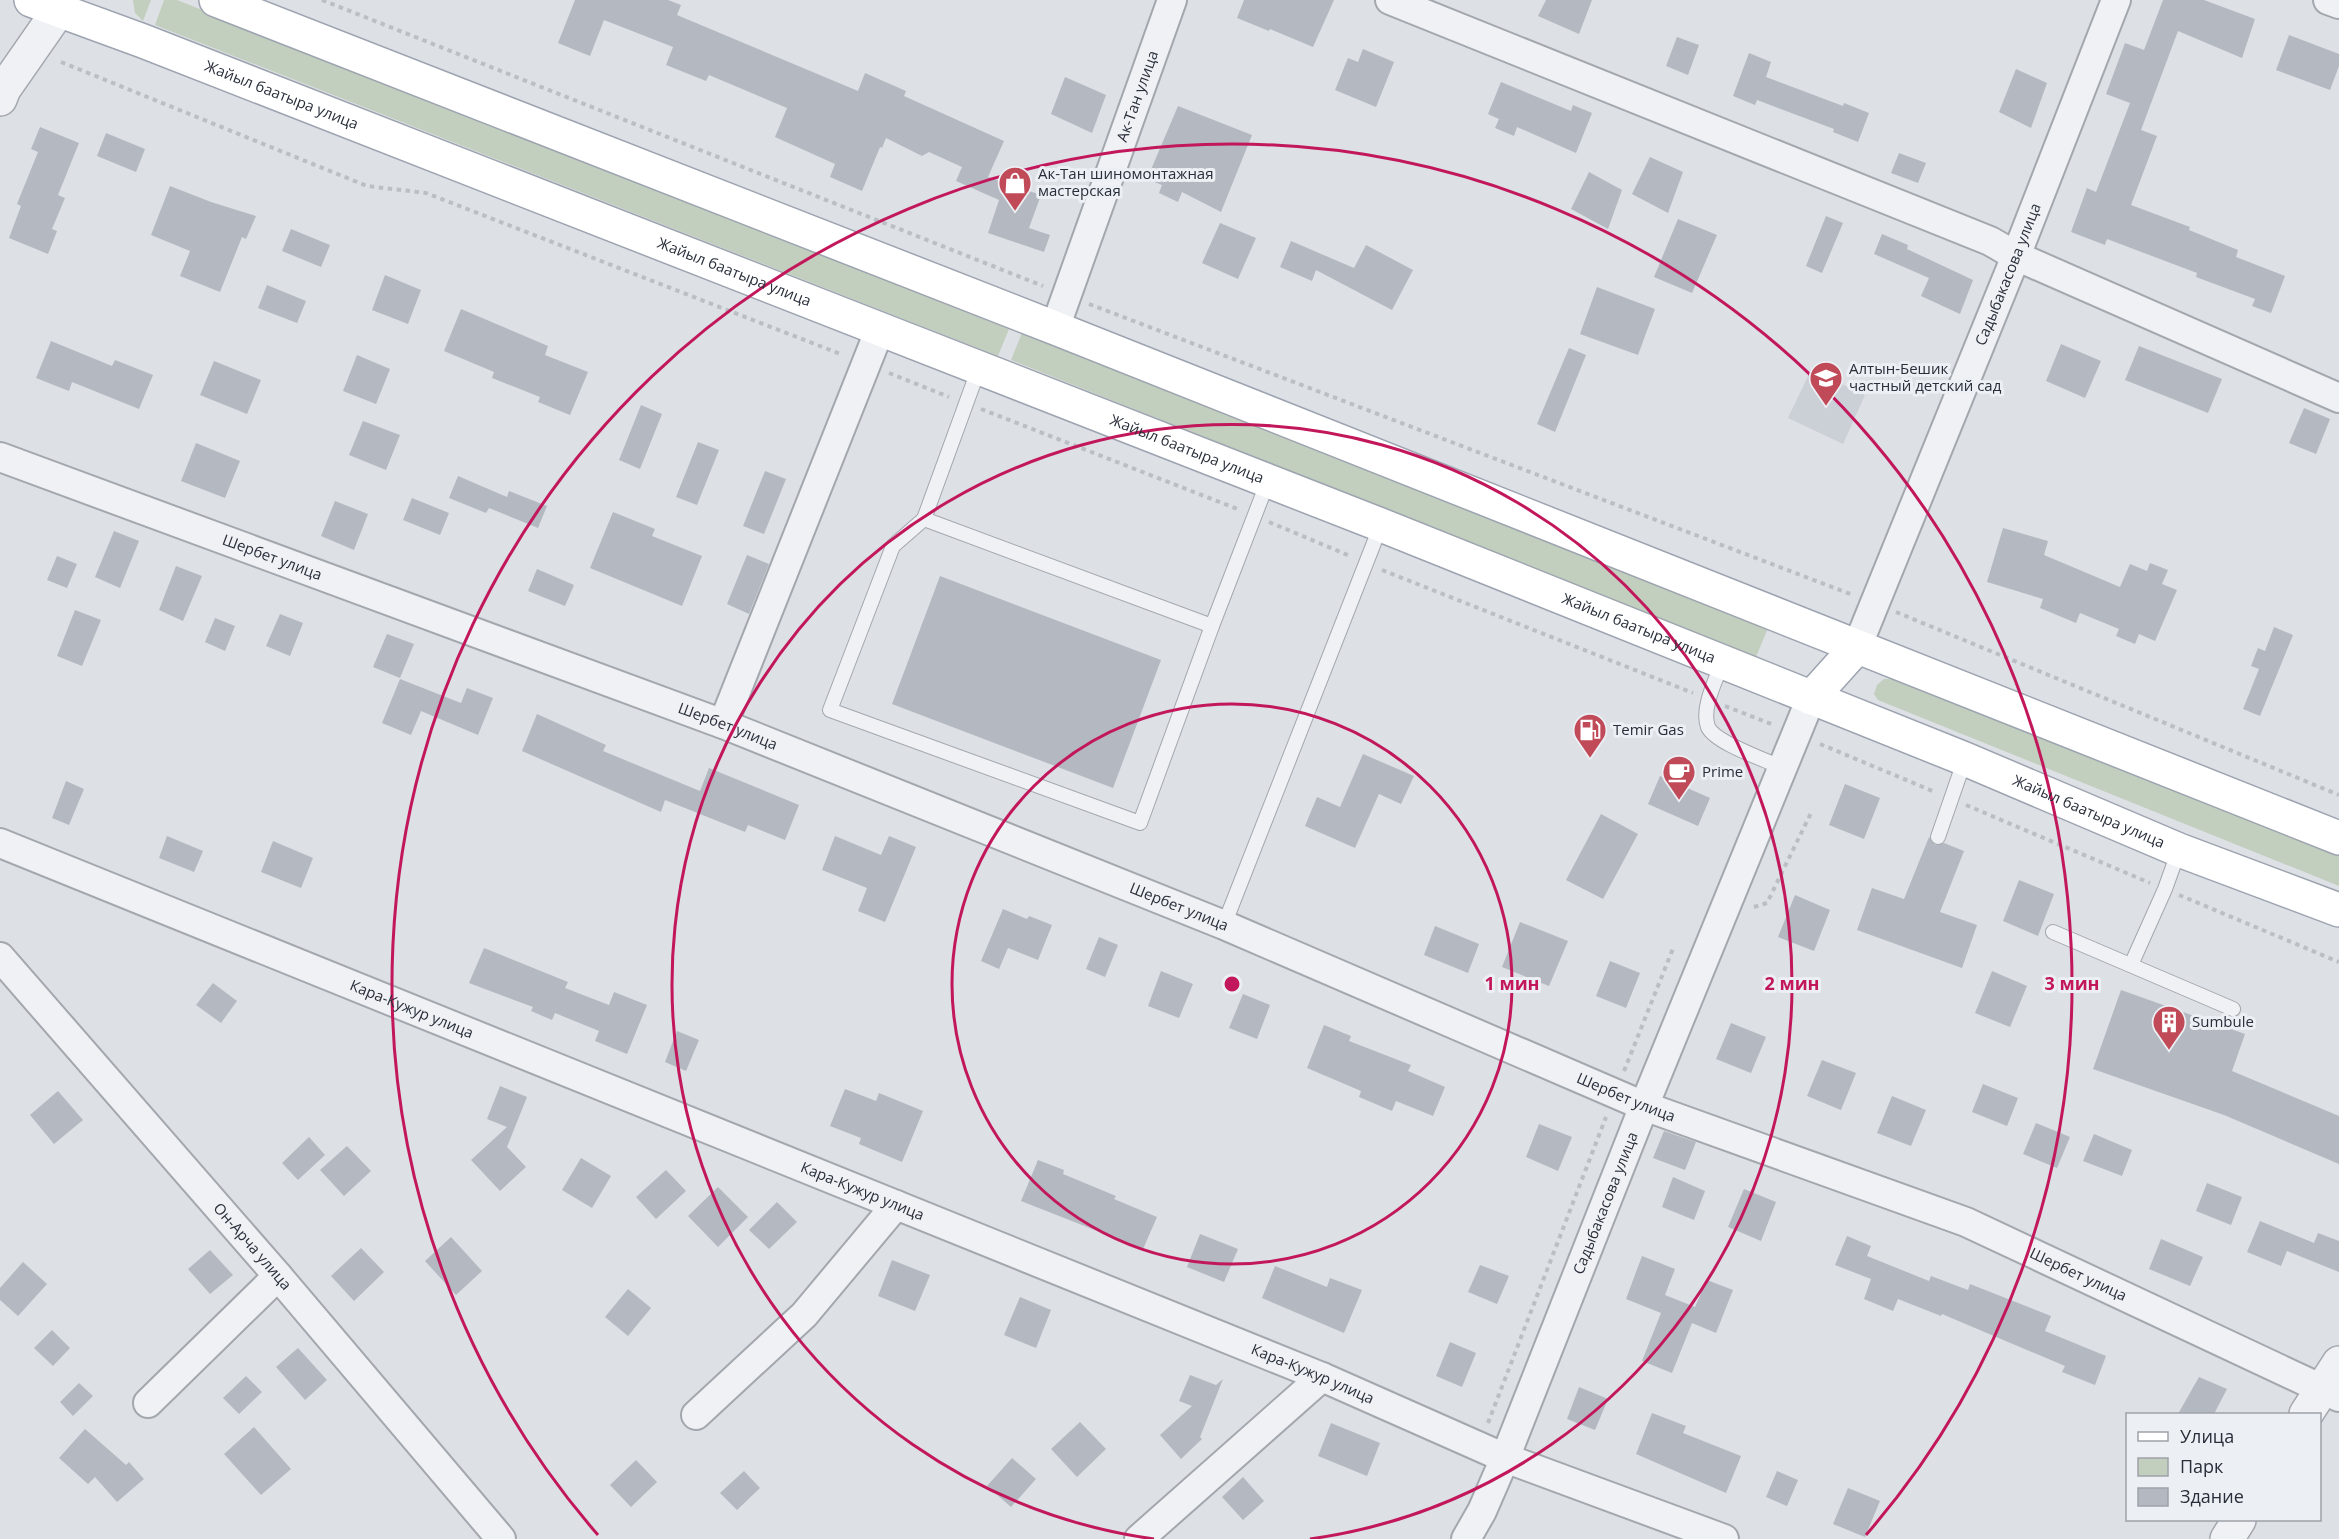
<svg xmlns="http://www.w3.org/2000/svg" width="2339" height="1539" font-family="'Open Sans',sans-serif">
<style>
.built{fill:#cbcfd6}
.green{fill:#c2cebe}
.building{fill:#b4b9c1}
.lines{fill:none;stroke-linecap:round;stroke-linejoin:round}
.service-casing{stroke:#a3a7ae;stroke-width:16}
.minor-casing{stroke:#a3a7ae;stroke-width:32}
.tertiary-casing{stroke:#a3a7ae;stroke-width:36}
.primary-casing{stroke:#9da4b0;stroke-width:36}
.path{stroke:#bbbec4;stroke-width:4;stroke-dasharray:4.5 4.5;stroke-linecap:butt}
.service{stroke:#eff1f4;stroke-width:14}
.minor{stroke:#eff1f4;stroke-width:28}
.tertiary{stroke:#eff1f4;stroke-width:33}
.primary{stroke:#fff;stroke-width:33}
.ring{fill:none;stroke:#c2185b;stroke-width:3}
.labels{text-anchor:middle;stroke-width:6;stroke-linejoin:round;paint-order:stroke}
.street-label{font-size:15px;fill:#282e3a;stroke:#eceff3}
.poi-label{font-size:15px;fill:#282e3a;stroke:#eceff3;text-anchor:start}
.centre{fill:#c2185b;stroke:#eceff3;stroke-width:3}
.ring-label{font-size:18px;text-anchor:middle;font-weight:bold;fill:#c2185b;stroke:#eceff3;stroke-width:6;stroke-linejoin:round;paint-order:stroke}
</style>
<rect width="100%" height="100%" fill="#dde0e5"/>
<path class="built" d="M1811,370L1865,395L1843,444L1788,418Z"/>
<g class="green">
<path d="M133,0H151L143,21L135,13Z"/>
<path d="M164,0H177L1009,329L998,356L155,25Z"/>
<path d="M1022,333L1768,628L1756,657L1011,360Z"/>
<path d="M1884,679H1895L2339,855V886L1878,700L1874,694L1877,685Z"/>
</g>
<g class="building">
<path d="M575,0H668L681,5L677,15L858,91L865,73L906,91L904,96L1004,141L988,177L1041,195L1029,228L1050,235L1044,252L988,233L999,200L956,181L962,167L929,152L922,156L886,138L882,148L880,147L862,191L830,177L835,164L775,137L787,108L709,75L706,81L666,65L673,47L604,20L590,56L558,43Z"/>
<path d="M1244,0H1334L1313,47L1270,29L1269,31L1237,18Z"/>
<path d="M1546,0H1592L1579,34L1538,16Z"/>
<path d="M2163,0H2204L2255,19L2242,58L2178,31L2141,130L2157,136L2131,205L2190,227L2189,230L2238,250L2236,257L2285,276L2271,313L2252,306L2255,299L2196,277L2197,273L2107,239L2105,245L2071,232L2087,188L2096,192L2130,103L2106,94L2125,43L2144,50Z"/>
<path d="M2289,35L2339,54V66L2330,90L2276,70Z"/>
<path d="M1677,37L1699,45L1688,75L1666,66Z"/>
<path d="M1363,49L1394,62L1376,107L1335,90L1348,58L1358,62Z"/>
<path d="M1749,53L1771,62L1766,77L1843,106L1844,103L1869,113L1858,142L1833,132L1834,129L1757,100L1755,105L1733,96Z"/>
<path d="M2016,69L2047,83L2031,128L1999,112Z"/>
<path d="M1065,77L1106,95L1092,133L1051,114Z"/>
<path d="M1501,82L1571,111L1573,105L1592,113L1576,153L1517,127L1514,136L1495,128L1499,119L1488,114Z"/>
<path d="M1178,106L1252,135L1221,212L1182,192L1178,202L1159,193L1162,185L1147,179Z"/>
<path d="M40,127L79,143L58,195L65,198L52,229L57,231L48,254L9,238L21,206L17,204L38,152L31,149Z"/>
<path d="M106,133L145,149L136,172L97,156Z"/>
<path d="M1899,153L1926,163L1918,183L1891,173Z"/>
<path d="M1650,157L1683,172L1668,213L1632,194Z"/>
<path d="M1589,172L1622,190L1608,229L1571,209Z"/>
<path d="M170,186L211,202L256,216L246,239L242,237L220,292L180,276L190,251L151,235Z"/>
<path d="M1826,216L1843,223L1822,273L1806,266Z"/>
<path d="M1678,219L1717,235L1692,293L1654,277Z"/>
<path d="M1220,223L1256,238L1238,279L1202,263Z"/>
<path d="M291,229L330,245L321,267L282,251Z"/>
<path d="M1882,234L1908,245L1907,249L1973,280L1960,314L1921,296L1929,278L1874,254Z"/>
<path d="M1291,241L1354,268L1366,245L1413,270L1392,310L1316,270L1312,281L1280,267Z"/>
<path d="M385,275L421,290L408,324L372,310Z"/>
<path d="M267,285L306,301L297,323L258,308Z"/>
<path d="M1597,287L1655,309L1638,355L1580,334Z"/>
<path d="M461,309L548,346L545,355L588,372L570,415L538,402L540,397L492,378L494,372L444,351Z"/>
<path d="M51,341L112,366L115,360L153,375L139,409L72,382L69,391L36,378Z"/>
<path d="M2061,344L2101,361L2085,398L2046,381Z"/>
<path d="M2139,346L2222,379L2208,413L2125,380Z"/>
<path d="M1569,348L1586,355L1555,432L1537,424Z"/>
<path d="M357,355L390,369L376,404L343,391Z"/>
<path d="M214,361L261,380L247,414L200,395Z"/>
<path d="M641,405L662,414L640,469L619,460Z"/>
<path d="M2304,408L2330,419L2316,454L2289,443Z"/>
<path d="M363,421L400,435L386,470L349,455Z"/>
<path d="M698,442L719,450L697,505L676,497Z"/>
<path d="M196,443L240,461L225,498L181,481Z"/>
<path d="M765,471L786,479L764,534L743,526Z"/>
<path d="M458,476L507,497L509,491L547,506L538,528L489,508L486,513L449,498Z"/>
<path d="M412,498L449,513L440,535L403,520Z"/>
<path d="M335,501L368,514L354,550L321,536Z"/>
<path d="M613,512L655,529L652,536L702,556L682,606L590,568Z"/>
<path d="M2003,528L2048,541L2044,555L2120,587L2130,564L2147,571L2150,563L2168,570L2162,584L2177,590L2155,641L2139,634L2135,644L2116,636L2119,629L2080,613L2076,623L2040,608L2043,599L1987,582Z"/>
<path d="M114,531L139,541L120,588L95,577Z"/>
<path d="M747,555L769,564L749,614L727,604Z"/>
<path d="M57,556L77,564L67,588L47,580Z"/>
<path d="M176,566L202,576L183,621L159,610Z"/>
<path d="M537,569L574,585L565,606L528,591Z"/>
<path d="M940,576L1161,660L1113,788L892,704Z"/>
<path d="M75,610L101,620L82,666L57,656Z"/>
<path d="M280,614L303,623L290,656L266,646Z"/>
<path d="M215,618L235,626L225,651L205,642Z"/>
<path d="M2274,627L2293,635L2260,716L2243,709L2259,669L2251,666L2258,648L2265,651Z"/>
<path d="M387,634L414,644L400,678L373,667Z"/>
<path d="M400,679L461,703L467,688L493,698L478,735L421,711L411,735L382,723Z"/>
<path d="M537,714L606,745L603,751L700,791L709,768L799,805L785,840L748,825L745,832L665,800L661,812L522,751Z"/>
<path d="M1363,754L1414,776L1401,804L1379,794L1355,848L1305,826L1317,797L1340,807Z"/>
<path d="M1660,776L1710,798L1698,826L1648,804Z"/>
<path d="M66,781L84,789L69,825L52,818Z"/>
<path d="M1845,784L1880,798L1864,839L1829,825Z"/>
<path d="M1601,814L1638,834L1603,899L1566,880Z"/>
<path d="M167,836L203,851L194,872L159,858Z"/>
<path d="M835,836L881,855L889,836L916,847L885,922L858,911L867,888L822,870Z"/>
<path d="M1929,837L1935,845L1944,843L1964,851L1940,912L1977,925L1962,968L1857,930L1872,888L1904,899Z"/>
<path d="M273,841L313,858L301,888L261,872Z"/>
<path d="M2019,880L2054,894L2038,936L2003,921Z"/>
<path d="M1795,895L1830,910L1814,951L1778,937Z"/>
<path d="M1003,909L1027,919L1029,916L1052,925L1038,960L1008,948L999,969L981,961Z"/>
<path d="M1520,922L1568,941L1549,986L1502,967Z"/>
<path d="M1435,926L1479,944L1468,973L1424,955Z"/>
<path d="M1099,937L1118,945L1105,977L1086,969Z"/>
<path d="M484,948L568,982L565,988L609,1005L614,992L647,1005L627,1054L595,1041L599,1031L555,1013L552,1020L531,1011L533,1007L469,983Z"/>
<path d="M1610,961L1640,973L1626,1008L1596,996Z"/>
<path d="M1161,971L1193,984L1179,1018L1148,1006Z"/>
<path d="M1992,971L2027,986L2010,1027L1975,1013Z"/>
<path d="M213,983L237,1001L221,1023L196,1005Z"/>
<path d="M2121,990L2245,1034L2232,1071L2339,1116V1164L2224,1115L2093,1069Z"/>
<path d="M1243,994L1270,1005L1257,1039L1229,1028Z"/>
<path d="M1731,1023L1766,1037L1751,1073L1716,1059Z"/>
<path d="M1324,1025L1351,1036L1349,1041L1411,1065L1408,1071L1445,1087L1433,1116L1396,1101L1392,1111L1359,1097L1361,1091L1307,1068Z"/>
<path d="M677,1031L699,1040L686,1071L665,1062Z"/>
<path d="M1822,1060L1856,1073L1841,1110L1807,1096Z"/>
<path d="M1983,1084L2018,1098L2007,1126L1972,1112Z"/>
<path d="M500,1086L527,1097L507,1147L526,1167L500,1191L471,1160L507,1127L487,1119Z"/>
<path d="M845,1089L876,1101L879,1093L923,1111L902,1162L859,1144L861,1138L830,1126Z"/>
<path d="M58,1091L83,1120L54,1144L30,1115Z"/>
<path d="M1892,1096L1926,1110L1911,1146L1877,1133Z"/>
<path d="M2036,1123L2070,1137L2057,1168L2023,1154Z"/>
<path d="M1539,1124L1572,1137L1558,1171L1526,1157Z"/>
<path d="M1664,1131L1696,1142L1685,1170L1653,1158Z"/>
<path d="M2094,1134L2132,1150L2122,1176L2083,1161Z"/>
<path d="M309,1137L325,1155L298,1180L282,1163Z"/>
<path d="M347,1146L371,1171L344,1196L320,1170Z"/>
<path d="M581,1158L611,1176L592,1208L562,1190Z"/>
<path d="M1038,1160L1064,1170L1063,1174L1116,1196L1114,1199L1157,1217L1143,1249L1021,1201Z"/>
<path d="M666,1170L686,1191L656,1219L636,1197Z"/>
<path d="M1673,1177L1705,1191L1694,1220L1662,1207Z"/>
<path d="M2207,1183L2242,1197L2231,1225L2196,1211Z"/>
<path d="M718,1187L748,1217L718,1247L688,1216Z"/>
<path d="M1744,1189L1776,1202L1761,1241L1728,1227Z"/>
<path d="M777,1202L797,1222L769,1249L749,1230Z"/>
<path d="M2260,1221L2314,1243L2318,1233L2339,1241V1272L2287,1251L2281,1266L2247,1252Z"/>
<path d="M1200,1234L1238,1249L1224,1282L1187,1267Z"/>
<path d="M1847,1236L1871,1246L1867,1256L1929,1281L1931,1276L1968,1290L1970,1284L2051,1316L2045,1331L2106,1356L2095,1385L2062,1372L2065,1366L1942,1314L1941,1316L1898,1299L1893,1311L1864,1299L1871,1279L1835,1265Z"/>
<path d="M451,1237L482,1271L456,1295L425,1261Z"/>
<path d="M2161,1239L2203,1257L2190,1286L2149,1269Z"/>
<path d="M361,1248L384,1272L354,1301L331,1276Z"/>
<path d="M210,1250L233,1275L210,1294L188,1269Z"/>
<path d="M1642,1256L1675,1269L1665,1295L1695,1307L1707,1280L1733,1290L1716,1333L1692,1323L1672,1373L1642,1361L1661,1313L1626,1299Z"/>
<path d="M892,1260L930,1275L915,1311L878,1296Z"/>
<path d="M23,1262L47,1284L18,1316L0,1300V1288Z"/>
<path d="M1480,1265L1509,1276L1497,1304L1468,1292Z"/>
<path d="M1275,1266L1327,1287L1330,1278L1362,1290L1344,1333L1262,1298Z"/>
<path d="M628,1289L651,1308L628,1336L605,1317Z"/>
<path d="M1020,1297L1051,1310L1036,1348L1004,1335Z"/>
<path d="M52,1330L70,1348L53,1366L34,1348Z"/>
<path d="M1450,1342L1476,1353L1462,1387L1436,1376Z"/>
<path d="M298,1348L327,1380L305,1400L276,1367Z"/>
<path d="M1190,1375L1216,1385L1223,1379L1200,1437L1202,1439L1181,1459L1160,1435L1192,1406L1179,1401Z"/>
<path d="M246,1376L262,1392L239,1414L223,1398Z"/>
<path d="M2199,1377L2227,1389L2214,1414H2178Z"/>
<path d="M79,1383L93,1396L73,1416L60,1402Z"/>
<path d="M1579,1387L1608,1399L1595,1430L1567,1419Z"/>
<path d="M1652,1413L1686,1426L1683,1433L1741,1456L1726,1493L1636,1454Z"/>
<path d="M1080,1422L1106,1449L1077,1477L1051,1449Z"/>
<path d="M1331,1423L1380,1443L1367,1476L1318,1456Z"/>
<path d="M254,1427L291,1469L261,1495L224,1454Z"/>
<path d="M85,1429L126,1465L129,1462L144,1479L117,1502L95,1477L88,1484L59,1458Z"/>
<path d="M1012,1458L1036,1479L1011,1507L987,1486Z"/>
<path d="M636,1460L657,1482L631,1507L610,1485Z"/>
<path d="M744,1471L760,1488L737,1510L720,1493Z"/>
<path d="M1777,1471L1798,1480L1787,1506L1766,1497Z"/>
<path d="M1243,1477L1264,1501L1243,1520L1222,1497Z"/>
<path d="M1848,1488L1880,1501L1865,1537L1833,1524Z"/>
</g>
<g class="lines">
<g class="service-casing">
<g id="service">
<path d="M979,368L924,519L1212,626L1268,481"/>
<path d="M924,519L893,546L830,710L1140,823L1212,626"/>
<path d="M1722,663C1716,680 1701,708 1708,727C1715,743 1766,760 1783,768"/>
<path d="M1938,837L1965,759"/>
<path d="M1224,925L1381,525"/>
<path d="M2053,932L2233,1009"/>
<path d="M2131,965L2165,889L2179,850"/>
</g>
</g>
<g class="minor-casing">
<g id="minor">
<path d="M1390,0L1990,241L2016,256L2339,398"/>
<path d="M2328,0L2339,4"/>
<path id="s1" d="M1055,328L1172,0"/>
<path id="s2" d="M0,457L723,724L1224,925L1644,1106L1966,1222L2339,1397"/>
<path id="s3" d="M1857,647L2016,256L2116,0"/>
<path d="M723,724L880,329"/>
<path id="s4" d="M0,843L1322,1377L1505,1458L1724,1539"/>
<path id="s5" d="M0,957L278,1276L501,1539"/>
<path d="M148,1403L278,1276"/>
<path d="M696,1415L804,1315L896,1205"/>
<path d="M1139,1539L1322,1377"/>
<path id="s6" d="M1466,1539L1482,1511L1505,1458L1644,1106L1811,698"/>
</g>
</g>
<g class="tertiary-casing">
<g id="tertiary">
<path d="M0,99L4,89L59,10"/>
<path d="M2306,1414L2339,1363"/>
<path d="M2227,1539L2239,1520"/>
</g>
</g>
<g class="primary-casing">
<g id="primary">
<path id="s7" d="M31,0L143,41L1381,525L1965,759L2179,850L2339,910"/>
<path d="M216,0L1055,328L2339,838"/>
<path d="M1811,698L1857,647"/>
</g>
</g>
<g class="path">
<path d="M322,0L1043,286"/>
<path d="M61,62L367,186L426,193L843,355"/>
<path d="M1089,304L1853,595"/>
<path d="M889,373L949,397"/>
<path d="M981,409L1240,510"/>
<path d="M1269,522L1350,556"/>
<path d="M1382,570L1693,693"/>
<path d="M1896,612L2339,795"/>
<path d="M1725,706L1774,725"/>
<path d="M1820,744L1935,792"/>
<path d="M1966,805L2150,883"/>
<path d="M2179,895L2339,962"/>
<path d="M1754,907L1767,903L1812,811"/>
<path d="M1624,1071L1674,946"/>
<path d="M1488,1423L1606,1117"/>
</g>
<use href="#service" class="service"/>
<use href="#minor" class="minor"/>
<use href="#tertiary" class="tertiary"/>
<use href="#primary" class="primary"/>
</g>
<g class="ring">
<circle cx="1232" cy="984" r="280"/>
<path d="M1154 1539A560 560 0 1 1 1310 1539"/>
<path d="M598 1535A840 840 0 1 1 1866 1535"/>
</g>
<defs>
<g id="shop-pin" transform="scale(1.725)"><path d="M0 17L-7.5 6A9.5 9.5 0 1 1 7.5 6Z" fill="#c14a59" stroke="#eceff3"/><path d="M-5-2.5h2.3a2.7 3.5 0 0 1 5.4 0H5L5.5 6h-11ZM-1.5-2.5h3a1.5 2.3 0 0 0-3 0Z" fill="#fff"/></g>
<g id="school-pin" transform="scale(1.725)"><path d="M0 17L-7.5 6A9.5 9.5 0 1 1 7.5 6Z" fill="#c14a59" stroke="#eceff3"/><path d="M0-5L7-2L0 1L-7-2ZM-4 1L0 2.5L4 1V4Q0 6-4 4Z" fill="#fff"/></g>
<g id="fuel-pin" transform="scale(1.725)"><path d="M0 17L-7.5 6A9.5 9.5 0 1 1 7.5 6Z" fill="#c14a59" stroke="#eceff3"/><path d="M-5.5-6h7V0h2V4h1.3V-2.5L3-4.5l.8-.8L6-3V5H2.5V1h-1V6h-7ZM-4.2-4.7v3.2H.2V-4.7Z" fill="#fff"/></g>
<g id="cafe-pin" transform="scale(1.725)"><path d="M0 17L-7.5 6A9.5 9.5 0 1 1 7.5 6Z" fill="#c14a59" stroke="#eceff3"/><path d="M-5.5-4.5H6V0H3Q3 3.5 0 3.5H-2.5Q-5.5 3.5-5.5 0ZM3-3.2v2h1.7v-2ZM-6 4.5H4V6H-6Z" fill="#fff"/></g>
<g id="building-pin" transform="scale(1.725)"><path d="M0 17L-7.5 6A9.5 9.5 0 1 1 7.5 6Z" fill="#c14a59" stroke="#eceff3"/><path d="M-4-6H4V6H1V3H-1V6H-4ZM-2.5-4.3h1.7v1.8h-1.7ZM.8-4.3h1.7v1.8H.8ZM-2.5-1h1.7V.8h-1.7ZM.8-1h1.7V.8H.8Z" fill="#fff"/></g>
</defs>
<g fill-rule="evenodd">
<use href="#shop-pin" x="1015" y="183"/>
<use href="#school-pin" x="1826" y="378"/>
<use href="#fuel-pin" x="1590" y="730"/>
<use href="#cafe-pin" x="1679" y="772"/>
<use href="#building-pin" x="2169" y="1022"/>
</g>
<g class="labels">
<g class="street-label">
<text dy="5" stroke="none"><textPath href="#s7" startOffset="268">Жайыл баатыра улица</textPath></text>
<text dy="5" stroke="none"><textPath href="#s1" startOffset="246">Ак-Тан улица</textPath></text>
<text dy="5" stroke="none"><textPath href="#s7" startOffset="754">Жайыл баатыра улица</textPath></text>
<text dy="5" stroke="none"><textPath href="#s3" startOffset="402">Садыбакасова улица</textPath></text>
<text dy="5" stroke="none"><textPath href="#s7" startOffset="1240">Жайыл баатыра улица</textPath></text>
<text dy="5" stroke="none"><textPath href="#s2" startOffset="290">Шербет улица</textPath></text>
<text dy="5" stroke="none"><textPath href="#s7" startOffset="1726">Жайыл баатыра улица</textPath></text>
<text dy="5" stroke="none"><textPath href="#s2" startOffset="776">Шербет улица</textPath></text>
<text dy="5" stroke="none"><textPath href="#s7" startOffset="2212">Жайыл баатыра улица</textPath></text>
<text dy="5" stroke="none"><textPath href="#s2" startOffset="1262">Шербет улица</textPath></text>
<text dy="5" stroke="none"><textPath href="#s4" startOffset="444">Кара-Кужур улица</textPath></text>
<text dy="5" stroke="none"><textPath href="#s2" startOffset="1748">Шербет улица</textPath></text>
<text dy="5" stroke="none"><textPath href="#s4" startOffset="930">Кара-Кужур улица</textPath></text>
<text dy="5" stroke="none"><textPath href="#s6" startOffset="364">Садыбакасова улица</textPath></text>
<text dy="5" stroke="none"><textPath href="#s5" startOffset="384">Он-Арча улица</textPath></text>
<text dy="5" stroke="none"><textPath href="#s2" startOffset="2234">Шербет улица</textPath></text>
<text dy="5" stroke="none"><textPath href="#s4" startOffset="1416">Кара-Кужур улица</textPath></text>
</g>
<g class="poi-label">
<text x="1038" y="179">Ак-Тан шиномонтажная<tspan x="1038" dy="17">мастерская</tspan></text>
<text x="1849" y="374">Алтын-Бешик<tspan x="1849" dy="17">частный детский сад</tspan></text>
<text x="1613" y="735">Temir Gas</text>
<text x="1702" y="777">Prime</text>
<text x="2192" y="1027">Sumbule</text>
</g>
</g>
<circle cx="1232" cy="984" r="9" class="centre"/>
<g class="ring-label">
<text x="1512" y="990">1 мин</text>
<text x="1792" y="990">2 мин</text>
<text x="2072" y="990">3 мин</text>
</g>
<rect x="2126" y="1413" width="195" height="108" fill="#eceff3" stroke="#9ea2a9" stroke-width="1.5"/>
<rect x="2138" y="1432" width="30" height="9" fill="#ffffff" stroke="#9ea2a9" stroke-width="1.5"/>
<text x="2180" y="1443" font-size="18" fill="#282e3a">Улица</text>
<rect x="2138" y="1458" width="30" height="18" fill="#c2cebe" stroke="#9ea2a9" stroke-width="1.5"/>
<text x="2180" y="1473" font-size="18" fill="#282e3a">Парк</text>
<rect x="2138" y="1488" width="30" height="18" fill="#b4b9c1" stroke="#9ea2a9" stroke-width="1.5"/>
<text x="2180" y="1503" font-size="18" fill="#282e3a">Здание</text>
</svg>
